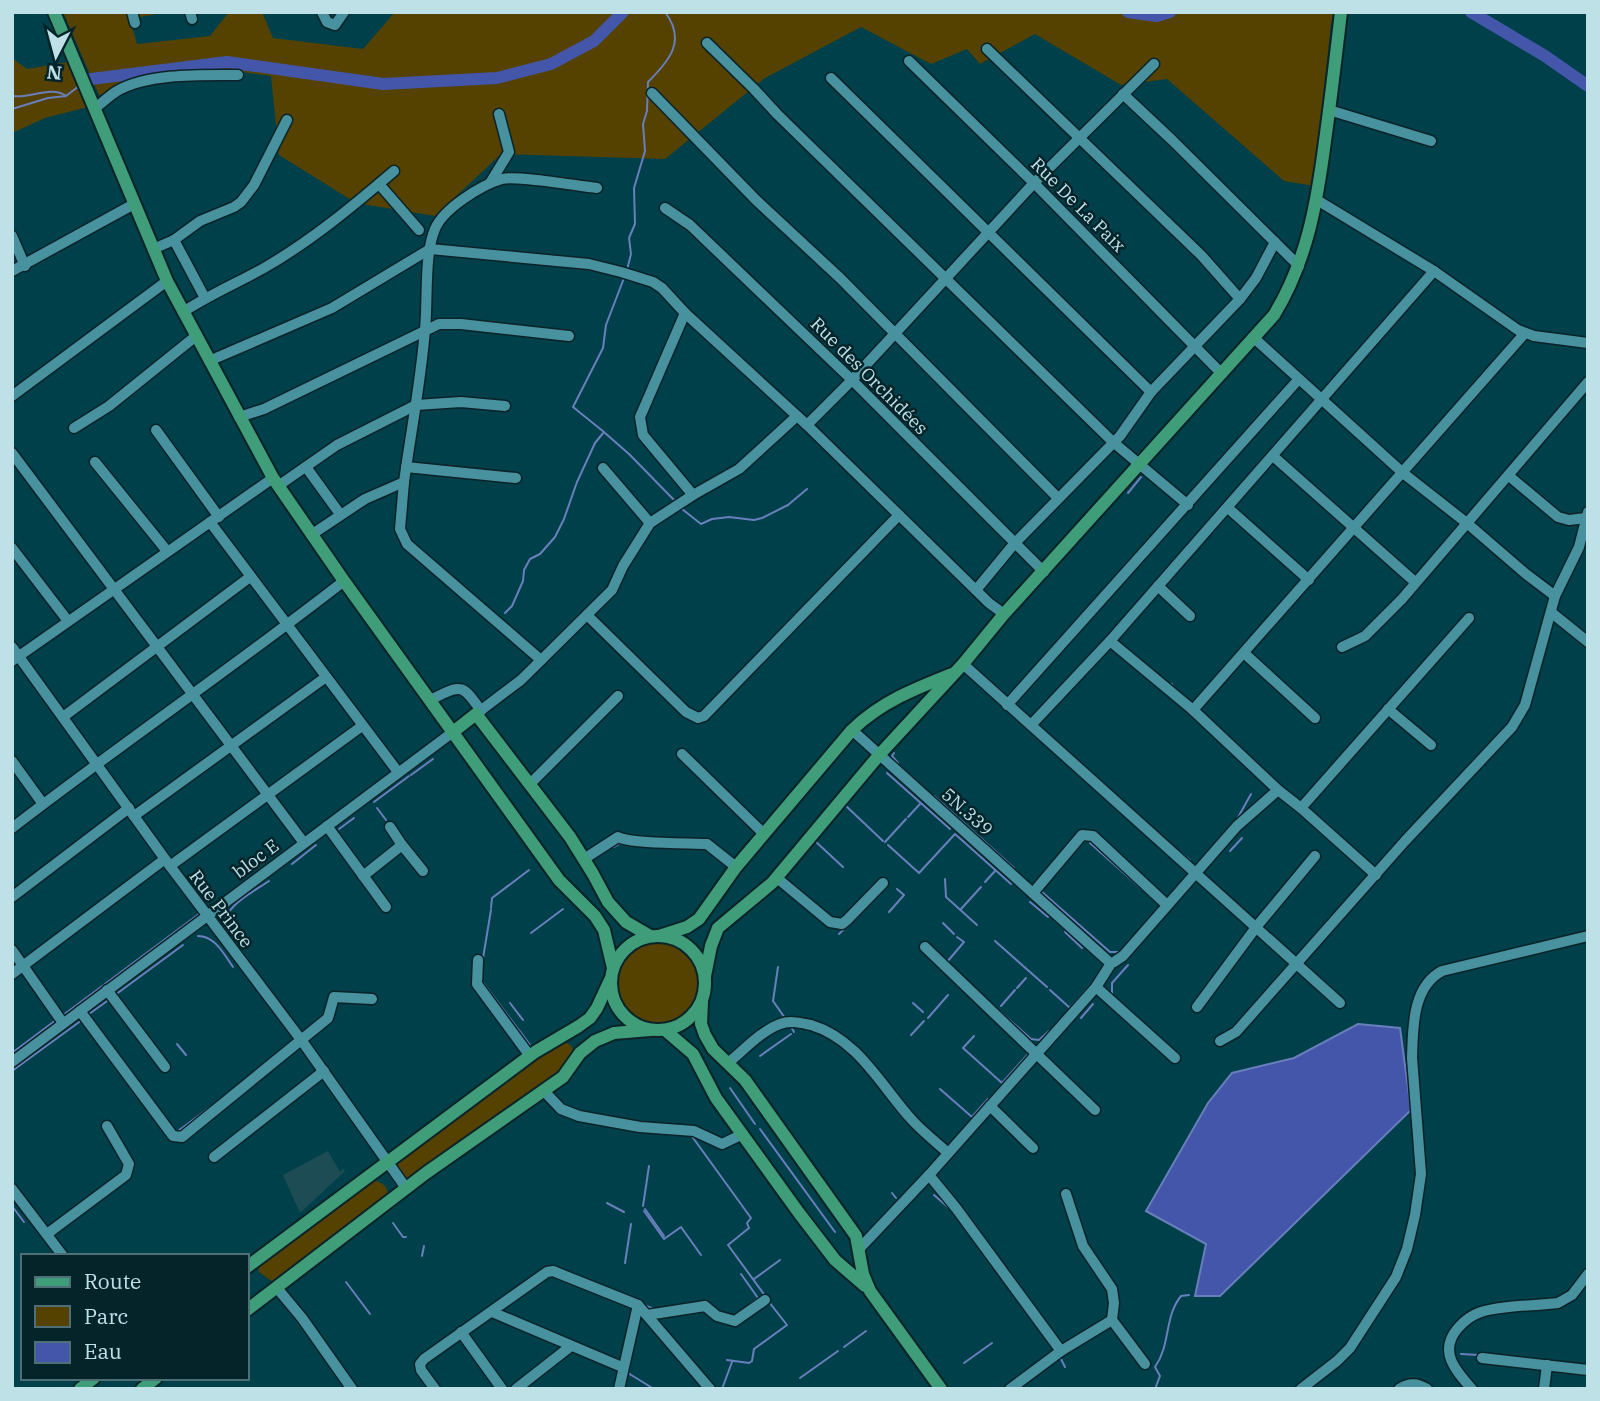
<svg xmlns="http://www.w3.org/2000/svg" width="1600" height="1401" font-family="'IBM Plex Serif',serif">
<style>
.built{fill:#1e4c54}
.green{fill:#554200}
.water{fill:#4456a9;stroke:#697fbc;stroke-width:2}
.lines{fill:none;stroke-linecap:round;stroke-linejoin:round}
.stream{stroke:#697fbc;stroke-width:2}
.river{stroke:#4456a9;stroke-width:12}
.minor-casing{stroke:#0c2328;stroke-width:13}
.major-casing{stroke:#0c2328;stroke-width:16}
.minor{stroke:#48919f;stroke-width:10}
.major{stroke:#3f9e79;stroke-width:12}
.labels{text-anchor:middle;stroke-width:5;stroke-linejoin:round;paint-order:stroke}
.street-label{font-size:18px;fill:#bee0e7;stroke:#04242a}
</style>
<rect width="100%" height="100%" fill="#00404a"/>
<path class="built" d="M328,1151L340,1172L343,1169L345,1171L300,1213L283,1175Z"/>
<g class="green">
<path d="M63,12H167L130,19L137,44L210,36L229,12H262L273,38L363,49L395,12H1334L1331,23L1314,186L1284,181L1167,79L1121,85L1035,34L980,64L967,49L931,64L861,27L765,78L665,159L501,154L435,216L356,203L279,155L271,76L219,69L99,95Z"/>
<path d="M12,58L27,69L68,62L88,107L45,118L12,133Z"/>
<circle cx="658" cy="983" r="40"/>
<path d="M555,1039L571,1045L574,1053L567,1071L411,1180L402,1179L395,1164Z"/>
<path d="M364,1180C381,1181 389,1183 388,1201L282,1281L273,1282L259,1272V1265Z"/>
</g>
<path class="water" d="M1358,1024L1400,1028L1411,1110L1220,1296H1195L1206,1244L1146,1211L1208,1103L1232,1073L1294,1058Z"/>
<g class="lines">
<g class="stream">
<path d="M12,96C30,99 49,86 65,95"/>
<path d="M12,109L48,98L66,96L79,86"/>
<path d="M627,270L631,254L629,238L635,224L634,188L645,151L643,124L647,111L648,82C669,61 687,41 665,12"/>
<path d="M605,433L629,454L676,502"/>
<path d="M1128,493L1141,477"/>
<path d="M682,509L701,524L712,519L729,517L754,520L762,518L788,505L807,489"/>
<path d="M505,613L512,606L523,581L524,570L530,559L540,554L555,537L564,519L577,482L595,443L604,432L573,407L603,348L606,325L624,278"/>
<path d="M1172,684L1171,685L1177,690"/>
<path d="M894,753L892,756L898,763"/>
<path d="M887,773L950,829"/>
<path d="M411,775L433,759"/>
<path d="M934,796L1014,868"/>
<path d="M374,802L409,776"/>
<path d="M846,806L883,841"/>
<path d="M377,808L386,820"/>
<path d="M908,817L920,804"/>
<path d="M1236,821L1251,794"/>
<path d="M339,829L354,818"/>
<path d="M815,841L843,867"/>
<path d="M885,842L906,819"/>
<path d="M1090,843L1152,898"/>
<path d="M888,845L919,873L955,834L1011,884"/>
<path d="M614,847L621,843"/>
<path d="M1230,851L1242,838"/>
<path d="M1180,852L1190,860"/>
<path d="M292,864L316,845"/>
<path d="M945,879L946,897L977,925"/>
<path d="M985,882L995,871"/>
<path d="M1042,892L1110,952H1121"/>
<path d="M1030,902L1048,917"/>
<path d="M491,908L492,898L529,870"/>
<path d="M961,909L981,887"/>
<path d="M889,912L904,895L897,889"/>
<path d="M943,923L954,934"/>
<path d="M1065,932L1082,948"/>
<path d="M531,933L563,909"/>
<path d="M839,934L846,927"/>
<path d="M198,936C215,936 224,954 233,967"/>
<path d="M995,941L1047,987"/>
<path d="M240,950C235,944 229,937 226,931C217,909 255,891 269,881"/>
<path d="M947,962L964,942L957,937"/>
<path d="M482,964L491,910"/>
<path d="M778,967L773,1001L785,1018"/>
<path d="M481,980L518,1029"/>
<path d="M1017,988L1026,978"/>
<path d="M1050,990L1070,1008L1096,979"/>
<path d="M978,992L1031,1039L1039,1040L1049,1031"/>
<path d="M1112,994V983L1128,965"/>
<path d="M115,995L183,945"/>
<path d="M510,1003L523,1020"/>
<path d="M913,1003L923,1012"/>
<path d="M1001,1006L1015,990"/>
<path d="M89,1014L110,999"/>
<path d="M62,1016L199,914"/>
<path d="M928,1018L948,995"/>
<path d="M1081,1018L1093,1004"/>
<path d="M790,1025L794,1032"/>
<path d="M519,1030L530,1045"/>
<path d="M911,1035L924,1021"/>
<path d="M974,1036L963,1048L1002,1083L1030,1052"/>
<path d="M177,1044L186,1055"/>
<path d="M12,1053L56,1020"/>
<path d="M760,1056L791,1034"/>
<path d="M12,1071L82,1020"/>
<path d="M730,1088L755,1124"/>
<path d="M940,1089L972,1117L988,1099"/>
<path d="M760,1129L835,1232"/>
<path d="M178,1131L221,1099"/>
<path d="M691,1135L751,1218L747,1223L749,1228L728,1245L766,1297"/>
<path d="M19,1190L23,1196"/>
<path d="M892,1193L896,1198"/>
<path d="M934,1195L949,1208"/>
<path d="M607,1203L624,1212"/>
<path d="M12,1206L24,1222"/>
<path d="M643,1206L649,1166"/>
<path d="M645,1209L664,1236"/>
<path d="M644,1211L664,1239L681,1227L701,1255"/>
<path d="M393,1223L403,1237H406"/>
<path d="M422,1256L424,1246"/>
<path d="M625,1263L631,1224"/>
<path d="M741,1274L758,1298L749,1305"/>
<path d="M754,1279L780,1260"/>
<path d="M346,1282L370,1314"/>
<path d="M642,1304L656,1310"/>
<path d="M915,1342L949,1389"/>
<path d="M844,1347L866,1331"/>
<path d="M1461,1354L1479,1355"/>
<path d="M1060,1357L1065,1367"/>
<path d="M727,1360L749,1363L752,1361L754,1349L787,1325L769,1302"/>
<path d="M964,1363L992,1343"/>
<path d="M628,1373L654,1389"/>
<path d="M800,1378L838,1351"/>
<path d="M722,1389L732,1362"/>
<path d="M1155,1389L1160,1376L1155,1367C1171,1344 1164,1317 1181,1296L1189,1295"/>
</g>
<g class="river">
<path d="M1128,12L1157,16L1170,12"/>
<path d="M1471,12L1545,56L1588,86"/>
<path d="M91,79L227,62L383,84L497,78L551,64L594,41L623,12"/>
</g>
<g class="minor-casing">
<g id="minor">
<path d="M132,12L135,23"/>
<path d="M190,12L192,19"/>
<path d="M322,12L327,22L335,25L344,12"/>
<path d="M707,43L754,89L777,114L1113,442L1188,505"/>
<path d="M909,61L1034,183L1222,374"/>
<path d="M831,78L1151,392"/>
<path d="M652,93L756,200L840,278L1058,498"/>
<path d="M1123,94L1172,140L1299,266"/>
<path d="M95,108C102,103 109,96 117,91C148,73 202,75 238,75"/>
<path d="M1329,110L1431,141"/>
<path d="M490,183L509,152L499,114"/>
<path d="M379,184L419,230"/>
<path d="M1317,200L1434,271L1518,330L1534,336L1588,343"/>
<path d="M665,208L690,225L852,380L1044,572"/>
<path d="M12,236L25,266"/>
<path d="M174,240L205,298"/>
<path d="M153,249L174,240L200,221L234,207L241,202L254,185L287,120"/>
<path d="M12,271L134,204"/>
<path d="M1240,299L1256,278L1275,242"/>
<path d="M183,312C209,295 237,283 264,268C311,241 353,206 394,171"/>
<path d="M685,313L640,417L643,435L693,495"/>
<path d="M1254,338L1403,473L1468,524L1526,574L1555,596"/>
<path d="M209,361L332,308L430,249L589,264L621,272L653,282L662,288L685,313L807,425L989,603L1004,614"/>
<path d="M12,396L167,281"/>
<path d="M239,417L264,409L439,324H461L569,336"/>
<path d="M807,425L852,380L1034,183L1154,64"/>
<path d="M74,428L109,406L196,336"/>
<path d="M156,430L219,517"/>
<path d="M12,453L304,843"/>
<path d="M1273,456L1415,582"/>
<path d="M95,462L167,551"/>
<path d="M306,467L340,514"/>
<path d="M406,467L516,478"/>
<path d="M603,468L650,523"/>
<path d="M1509,476L1558,517L1569,520L1586,518"/>
<path d="M404,482L400,529L407,544L541,660"/>
<path d="M278,486L337,445L416,405L461,402L505,406"/>
<path d="M1228,508L1309,580"/>
<path d="M210,522L398,772"/>
<path d="M311,535L365,499L404,482C411,431 421,381 425,329C428,301 424,254 435,229C443,209 481,185 502,179C518,175 577,186 597,188"/>
<path d="M12,548L68,621"/>
<path d="M1158,586L1190,616"/>
<path d="M976,590L1014,544L1120,436L1151,392L1240,299L1201,255L987,49"/>
<path d="M1552,613L1588,642"/>
<path d="M587,615L686,712L698,718L704,716L899,515"/>
<path d="M1110,641L1193,710L1278,790L1301,808L1376,875"/>
<path d="M12,647L170,866L302,1041L406,1188"/>
<path d="M1342,647L1365,636L1402,599L1588,382"/>
<path d="M1244,653L1315,718"/>
<path d="M12,661L273,478"/>
<path d="M963,664L1340,1003"/>
<path d="M430,700C460,686 461,681 481,711"/>
<path d="M1007,705L1298,380"/>
<path d="M1388,709L1431,745"/>
<path d="M1193,710L1525,333"/>
<path d="M476,714L521,680L612,590L623,566L650,523L693,495L739,469L797,416"/>
<path d="M63,717L250,577"/>
<path d="M1031,725L1110,641L1434,271"/>
<path d="M852,730L1107,960"/>
<path d="M682,754L764,834"/>
<path d="M12,761L43,804"/>
<path d="M530,784L618,696"/>
<path d="M1301,808L1469,618"/>
<path d="M134,816L326,677"/>
<path d="M327,826L386,907"/>
<path d="M390,827L402,845"/>
<path d="M12,828C121,744 235,666 344,581"/>
<path d="M584,859L618,837C630,844 689,843 707,844L736,867"/>
<path d="M170,866L362,726"/>
<path d="M363,876L402,845L423,871"/>
<path d="M777,878L830,922L842,924L847,920L883,883"/>
<path d="M1033,893L1082,835L1093,836L1167,905"/>
<path d="M12,897L129,808"/>
<path d="M925,947L1095,1110"/>
<path d="M12,950L63,1023"/>
<path d="M478,960L477,984L530,1056"/>
<path d="M1114,962L1123,956L1237,826L1278,790"/>
<path d="M12,974L165,859"/>
<path d="M1096,987L1175,1058"/>
<path d="M107,990L165,1067"/>
<path d="M1197,1007L1257,926L1315,856"/>
<path d="M80,1011L173,1136L182,1137L328,1018L334,997L372,999"/>
<path d="M1220,1041L1236,1032L1405,841L1512,727L1525,705L1555,596L1579,547L1588,512"/>
<path d="M12,1062L453,732"/>
<path d="M728,1063C744,1050 761,1031 780,1024C790,1020 801,1023 811,1025C858,1039 881,1086 912,1120C923,1132 936,1142 948,1153"/>
<path d="M544,1091L561,1109L579,1116L640,1127L694,1131L722,1144L743,1134"/>
<path d="M990,1106L1033,1148"/>
<path d="M214,1157L324,1071"/>
<path d="M929,1175L956,1208L1061,1351L1010,1389"/>
<path d="M12,1189L63,1256"/>
<path d="M1066,1194L1083,1246L1112,1289L1114,1303L1112,1320L1145,1364"/>
<path d="M47,1234L126,1175L129,1164L107,1126"/>
<path d="M859,1249L929,1175L1096,987L1110,965"/>
<path d="M277,1288L302,1318L352,1389"/>
<path d="M492,1312L622,1367"/>
<path d="M647,1315L705,1306L717,1316L735,1321L765,1300"/>
<path d="M461,1332L502,1389"/>
<path d="M1061,1351L1112,1320"/>
<path d="M1482,1358L1588,1370"/>
<path d="M435,1389L421,1370L420,1364L424,1359L547,1272L553,1271L638,1305L710,1389"/>
<path d="M516,1389L571,1346"/>
<path d="M619,1389L638,1305"/>
<path d="M1301,1389L1337,1361L1350,1348L1396,1277L1407,1249L1415,1215L1421,1174L1412,1058C1413,1028 1412,987 1442,971L1588,936"/>
<path d="M1399,1389C1409,1382 1418,1383 1427,1389"/>
<path d="M1472,1389C1455,1370 1438,1351 1458,1328C1464,1321 1472,1315 1481,1312C1502,1305 1535,1306 1558,1303L1572,1295L1588,1274"/>
<path d="M1544,1389L1547,1365"/>
</g>
</g>
<g class="major-casing">
<g id="major">
<path d="M54,12L167,281L273,478L344,581L559,880L595,916L604,930L613,968"/>
<path d="M453,732L476,714L570,837L593,874L608,902L626,922L650,936"/>
<circle cx="658" cy="983" r="47"/>
<path d="M659,936L687,927L699,919L736,867L852,730C881,702 914,689 952,674"/>
<path d="M705,976L711,946L718,928L772,883L880,754L963,664L1004,614L1274,315C1307,261 1317,203 1325,141C1331,98 1336,55 1341,12"/>
<path d="M702,1002L701,1024L705,1035L713,1049L745,1080L856,1236L863,1274L870,1291L941,1389"/>
<path d="M665,1030L693,1054L716,1098L799,1213L835,1260L865,1286"/>
<path d="M247,1267L535,1052L579,1026L590,1018L597,1008L610,980"/>
<path d="M247,1310L426,1173L563,1077L580,1053L595,1041L614,1033L650,1030"/>
<path d="M80,1389L94,1378"/>
<path d="M142,1389L156,1378"/>
</g>
</g>
<use href="#minor" class="minor"/>
<use href="#major" class="major"/>
</g>
<g class="labels">
<g class="street-label">
<text transform="translate(1078 205) rotate(45)" y="6">Rue De La Paix</text>
<text transform="translate(869 376) rotate(45)" y="6">Rue des Orchidées</text>
<text transform="translate(967 812) rotate(42)" y="6">5N.339</text>
<text transform="translate(256 859) rotate(-37)" y="6">bloc E</text>
<text transform="translate(221 909) rotate(53)" y="6">Rue Prince</text>
</g>
</g>
<rect width="1600" height="1401" fill="none" stroke="#bee0e7" stroke-width="28"/>
<rect x="21" y="1254" width="228" height="126" fill="#04242a" stroke="#4e6f76" stroke-width="2"/>
<rect x="35" y="1277" width="35" height="10" fill="#3f9e79" stroke="#4e6f76" stroke-width="2"/>
<text x="84" y="1289" font-size="21" fill="#bee0e7">Route</text>
<rect x="35" y="1306" width="35" height="21" fill="#554200" stroke="#4e6f76" stroke-width="2"/>
<text x="84" y="1324" font-size="21" fill="#bee0e7">Parc</text>
<rect x="35" y="1342" width="35" height="21" fill="#4456a9" stroke="#4e6f76" stroke-width="2"/>
<text x="84" y="1359" font-size="21" fill="#bee0e7">Eau</text>
<g transform="translate(56 56) rotate(186)" stroke="#04242a" stroke-width="5" paint-order="stroke">
<path d="M0-5L12 26L0 18L-12 26Z" fill="#bee0e7"/>
<text y="-10" font-size="19" font-weight="bold" text-anchor="middle" fill="#bee0e7">N</text>
</g>
</svg>
